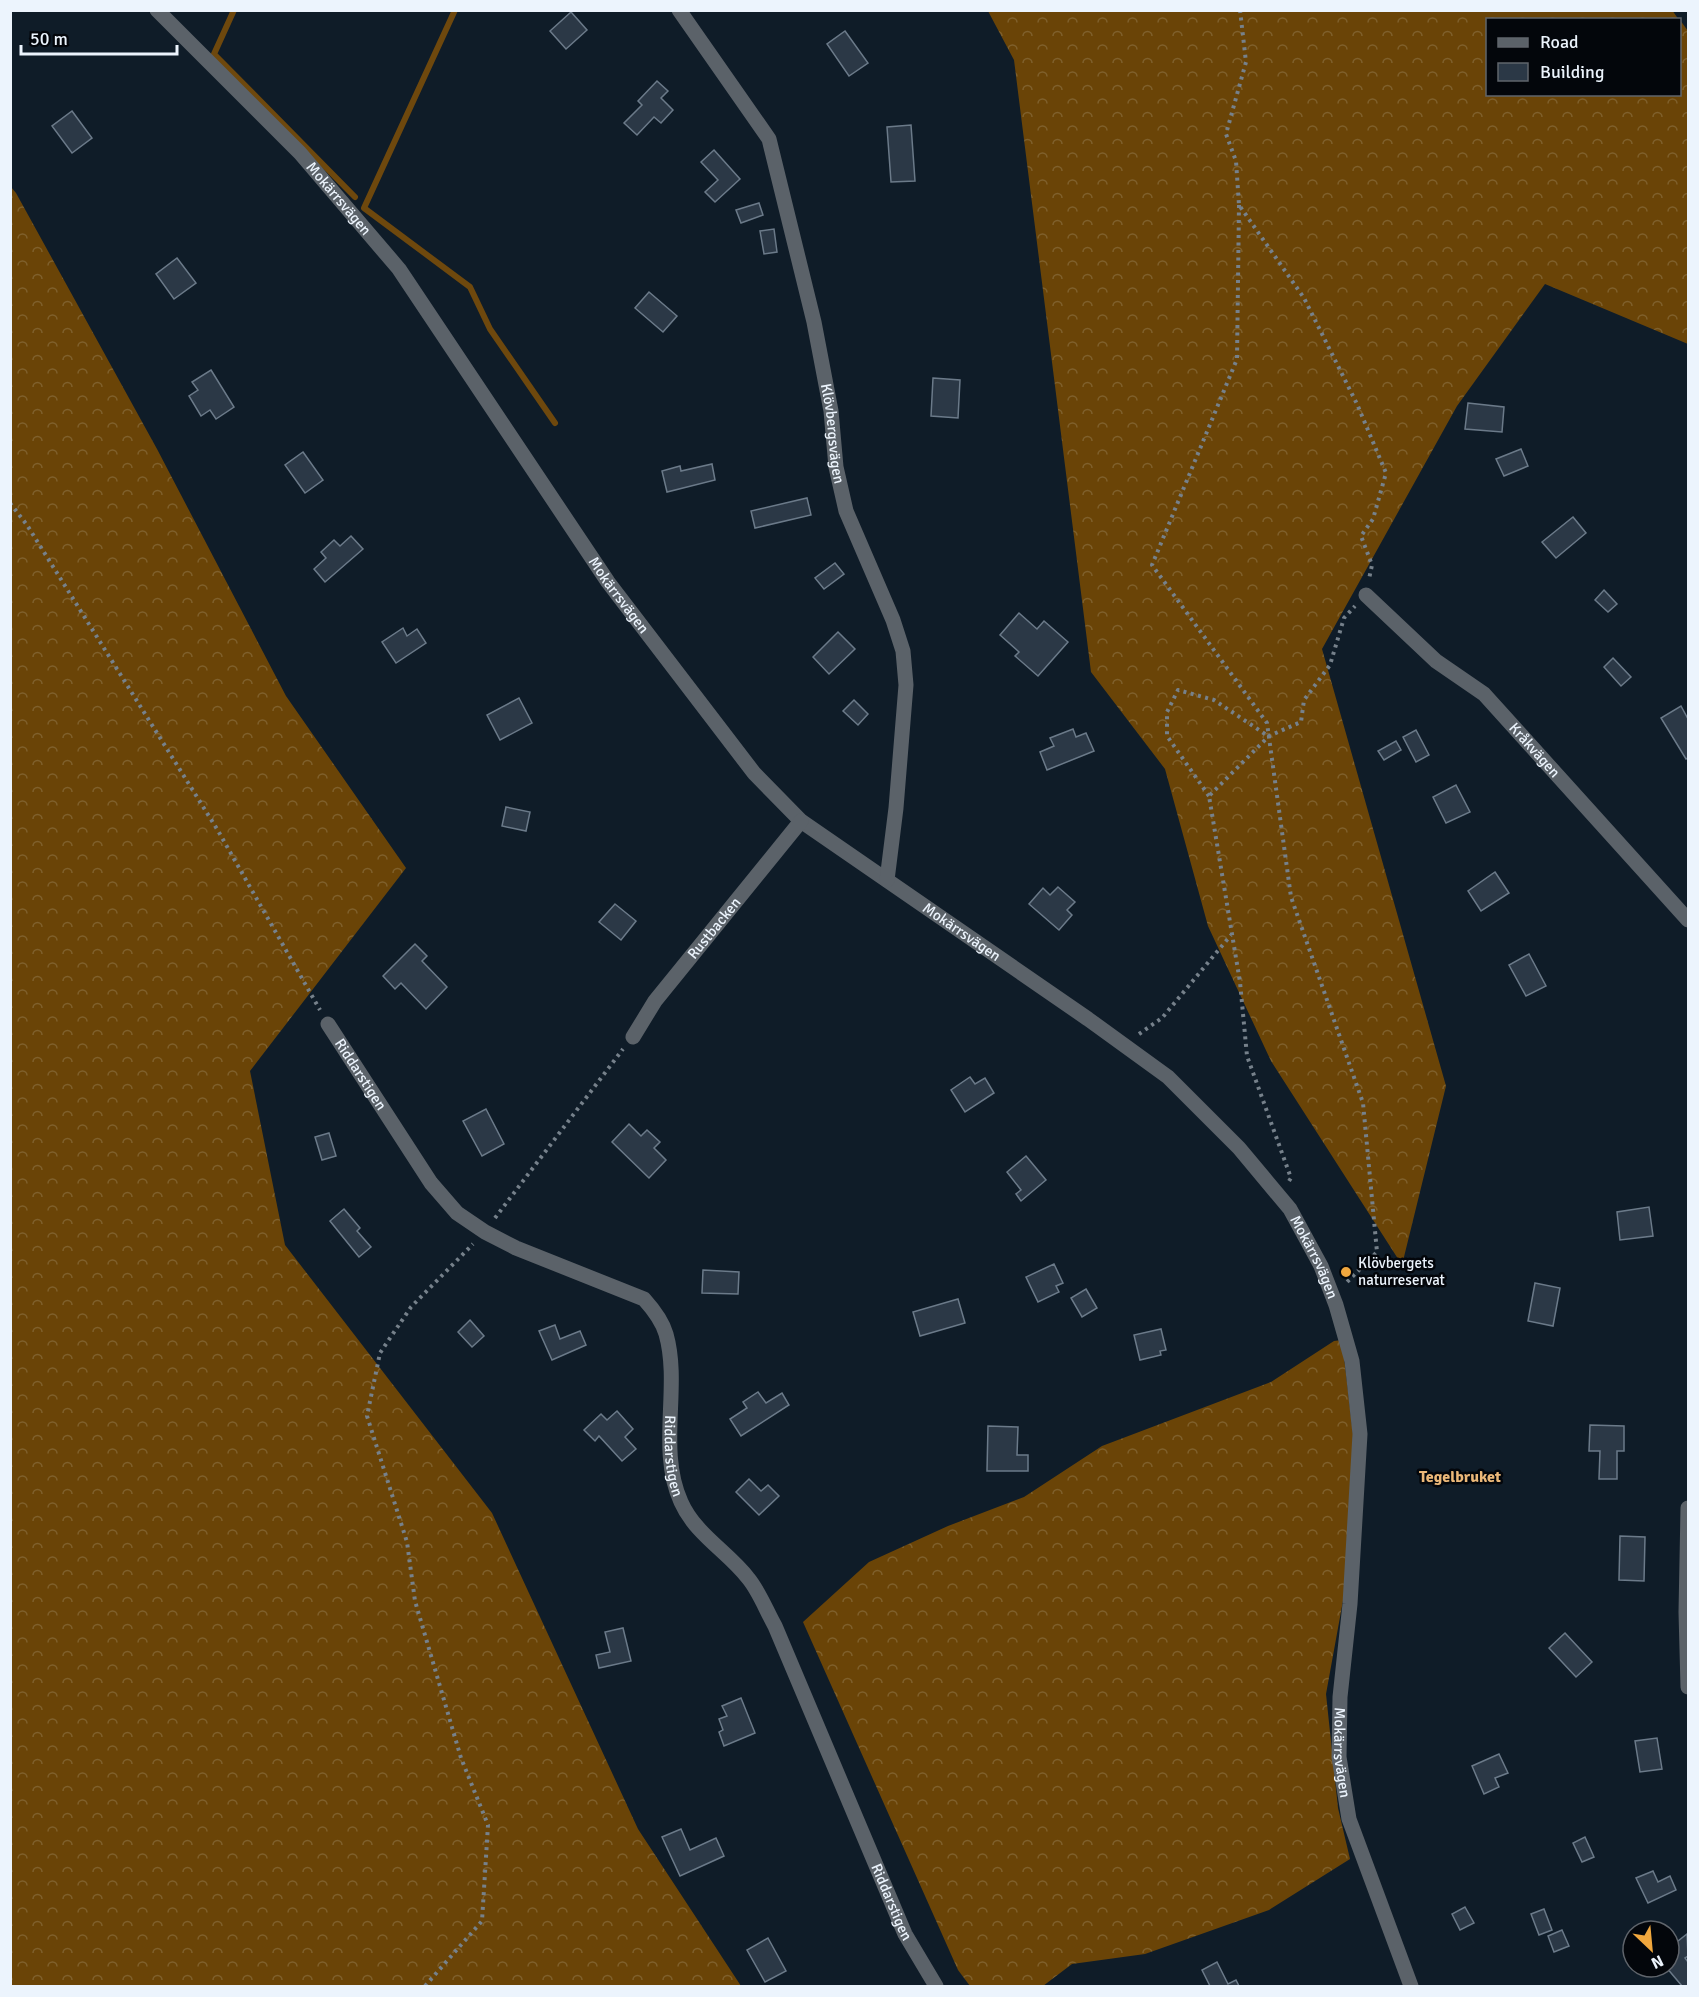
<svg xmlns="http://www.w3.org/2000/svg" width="1699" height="1997" font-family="Signika,sans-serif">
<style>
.forest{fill:url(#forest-crowns)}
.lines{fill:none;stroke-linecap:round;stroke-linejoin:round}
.stream{stroke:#6e480d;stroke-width:6}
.building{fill:#2b3846;stroke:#6b7a89;stroke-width:1.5}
.path{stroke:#76818b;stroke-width:4;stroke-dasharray:3 4.5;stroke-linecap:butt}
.street{stroke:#5b6269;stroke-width:15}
.poi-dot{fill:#f0a73e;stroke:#03060b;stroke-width:2}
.labels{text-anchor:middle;stroke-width:5;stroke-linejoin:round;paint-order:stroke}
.street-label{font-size:15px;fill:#ecf4fd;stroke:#03060b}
.poi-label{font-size:15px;fill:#ecf4fd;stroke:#03060b;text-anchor:start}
.neighbourhood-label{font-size:16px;font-weight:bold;fill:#ebb879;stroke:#03060b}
</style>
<defs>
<pattern id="forest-crowns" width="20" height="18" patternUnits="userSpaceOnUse" patternTransform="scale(1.5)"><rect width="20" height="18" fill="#6a4407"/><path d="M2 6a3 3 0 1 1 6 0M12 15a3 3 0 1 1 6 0" fill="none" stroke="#7f602c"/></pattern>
</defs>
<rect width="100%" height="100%" fill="#0f1c28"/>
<g class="forest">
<path d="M1672,10L1679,20H1488V94H1680V20L1688,31V344L1545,284L1457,406L1322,649L1446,1086L1402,1265L1271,1061L1208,926L1165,769L1091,672L1014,60L988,11Z"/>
<path d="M11,187L16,193L157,449L286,696L406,868L250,1071L285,1245L492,1513L638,1829L741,1986H11Z"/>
<path d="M1342,1340L1353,1434L1348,1573L1326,1694L1338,1808L1350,1859L1269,1910L1145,1954L1072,1964L1043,1986H970L958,1970L803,1622L869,1562L948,1526L1024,1497L1102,1446L1271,1382L1334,1341Z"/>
</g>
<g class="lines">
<g class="stream">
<path d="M234,10L214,54L355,197"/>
<path d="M455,10L364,208L470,287L490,329L555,423"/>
</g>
</g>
<g class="building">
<path d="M571,12L587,30L566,49L550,31Z"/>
<path d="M845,31L868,63L849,76L827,44Z"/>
<path d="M657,81L668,91L661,98L673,110L661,123L654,117L637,135L624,123L642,105L638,101Z"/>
<path d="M72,111L92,138L72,153L52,126Z"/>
<path d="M911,125L915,181L891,182L887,127Z"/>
<path d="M714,150L740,179L715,202L705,192L718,180L701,162Z"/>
<path d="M759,203L763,215L741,223L736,210Z"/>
<path d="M774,229L777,252L764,254L760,231Z"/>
<path d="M177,258L196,283L174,299L156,274Z"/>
<path d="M649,292L677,316L663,332L635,308Z"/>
<path d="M211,370L234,407L216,419L210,410L201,416L189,396L198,390L192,382Z"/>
<path d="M933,378L960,380L958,418L931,416Z"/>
<path d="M1468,403L1504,407L1502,432L1465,429Z"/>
<path d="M1521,449L1528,466L1504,476L1496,459Z"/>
<path d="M303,452L323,480L305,493L285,465Z"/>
<path d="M712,464L715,480L667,492L662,471L680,466L681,471Z"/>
<path d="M807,498L811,515L755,528L751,511Z"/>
<path d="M1573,517L1586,533L1556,558L1542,542Z"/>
<path d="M351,536L363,549L325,582L314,569L326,558L321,552L334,540L340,546Z"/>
<path d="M835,563L844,574L824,589L815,578Z"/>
<path d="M1604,590L1617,604L1608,612L1595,600Z"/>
<path d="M1019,613L1037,629L1044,621L1068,642L1038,676L1015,656L1019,652L1000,635Z"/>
<path d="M403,628L407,636L417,629L426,643L396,663L382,642Z"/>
<path d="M838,632L855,649L829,674L813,657Z"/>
<path d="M1613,658L1631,677L1621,686L1604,667Z"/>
<path d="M519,698L532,723L500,740L487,715Z"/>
<path d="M854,700L868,714L858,725L843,711Z"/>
<path d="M1681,706L1688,719V758L1686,759L1661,718Z"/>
<path d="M1073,729L1076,737L1086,733L1094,751L1047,770L1040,752L1054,746L1050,738Z"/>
<path d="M1416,730L1429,755L1416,762L1403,737Z"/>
<path d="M1396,741L1401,750L1384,760L1378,751Z"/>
<path d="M1456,785L1470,812L1446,823L1433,797Z"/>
<path d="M506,807L530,812L526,831L502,826Z"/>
<path d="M1495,872L1509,893L1481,911L1468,891Z"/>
<path d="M1058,887L1075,902L1067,910L1072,915L1059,930L1029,904L1043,888L1050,895Z"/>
<path d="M615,904L636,921L621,940L599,922Z"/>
<path d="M415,944L427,956L422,961L447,987L426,1009L401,983L395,989L383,976Z"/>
<path d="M1529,954L1546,986L1526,996L1509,965Z"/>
<path d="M970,1077L975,1084L985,1078L994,1093L965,1112L951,1090Z"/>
<path d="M486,1109L504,1144L482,1156L463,1121Z"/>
<path d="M629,1124L641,1136L647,1130L660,1142L654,1148L666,1160L649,1178L612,1142Z"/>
<path d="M329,1133L336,1156L322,1160L315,1137Z"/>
<path d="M1026,1156L1046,1180L1021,1201L1016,1194L1021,1190L1007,1172Z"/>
<path d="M1649,1207L1653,1236L1620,1240L1617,1212Z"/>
<path d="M344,1209L360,1228L357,1231L371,1247L359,1257L330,1221Z"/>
<path d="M1054,1264L1063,1283L1056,1286L1059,1292L1038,1302L1026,1277Z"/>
<path d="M703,1270L739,1272L738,1294L702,1293Z"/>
<path d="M1535,1283L1560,1288L1553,1326L1528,1321Z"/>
<path d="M1086,1289L1097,1308L1082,1317L1071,1298Z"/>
<path d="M958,1299L965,1323L920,1336L913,1312Z"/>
<path d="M470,1320L484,1336L472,1347L458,1332Z"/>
<path d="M555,1325L560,1339L580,1331L586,1345L552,1360L539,1331Z"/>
<path d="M1161,1329L1166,1350L1160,1351L1161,1355L1140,1360L1134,1335Z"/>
<path d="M758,1392L766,1403L782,1393L789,1405L741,1436L730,1419L747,1408L743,1402Z"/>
<path d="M617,1411L633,1429L625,1437L636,1449L622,1461L599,1436L595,1441L584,1430L601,1414L607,1420Z"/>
<path d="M1590,1425L1624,1426V1451H1617V1479H1599L1600,1451H1589Z"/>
<path d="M988,1426L1018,1427L1017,1455H1028V1471H987Z"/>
<path d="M749,1479L761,1491L768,1485L779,1496L759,1515L736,1492Z"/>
<path d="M1620,1536L1645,1537L1644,1581L1619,1580Z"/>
<path d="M623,1628L631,1661L599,1668L596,1655L610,1652L605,1632Z"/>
<path d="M1565,1633L1592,1662L1576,1677L1549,1648Z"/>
<path d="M741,1698L755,1733L724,1746L719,1732L723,1730L719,1719L727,1716L722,1706Z"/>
<path d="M1657,1738L1662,1769L1640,1772L1635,1741Z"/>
<path d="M1499,1754L1508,1773L1495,1778L1499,1787L1484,1794L1472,1766Z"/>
<path d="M681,1829L690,1850L716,1838L724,1856L680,1876L662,1837Z"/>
<path d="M1585,1837L1594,1857L1582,1862L1573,1843Z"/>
<path d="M1653,1871L1658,1882L1670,1876L1676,1890L1648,1903L1636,1878Z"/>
<path d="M1465,1907L1474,1923L1460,1930L1452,1914Z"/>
<path d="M1544,1909L1552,1930L1539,1935L1531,1914Z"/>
<path d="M1562,1930L1569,1946L1554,1952L1548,1936Z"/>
<path d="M1687,1934L1688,1956L1685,1958L1688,1962V1986H1682L1666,1967H1669V1948Z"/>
<path d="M768,1938L786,1971L765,1982L747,1950Z"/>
<path d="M1217,1962L1228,1984L1236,1980L1239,1986H1210L1202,1970Z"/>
</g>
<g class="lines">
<g class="path">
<path d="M1240,10L1246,62L1226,134L1236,161L1239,205L1304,298L1357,404L1386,473L1373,519L1361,536L1372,565L1369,579"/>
<path d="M1239,205L1237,359L1152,565L1267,723L1291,897L1363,1103L1377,1252L1346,1283"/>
<path d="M10,503L27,525L217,829L320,1010"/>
<path d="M1209,796L1167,736V712L1178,690L1214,700L1268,736"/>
<path d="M1139,1034L1162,1018L1231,935"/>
<path d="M1289,1181L1291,1178L1247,1056L1240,982L1209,796L1269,736L1301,722L1304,700L1330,665L1344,618L1355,606"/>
<path d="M495,1218L623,1049"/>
<path d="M425,1986L482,1921L488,1825L461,1758L415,1601L407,1542L367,1416L380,1353L411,1307L473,1244"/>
</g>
<g class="street">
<path id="s1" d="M157,10L300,153L399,269L608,582L754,773L801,821L1088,1019L1168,1077L1239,1148L1290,1209L1321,1266L1336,1305L1352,1361L1360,1434L1350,1604L1340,1697L1339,1757L1349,1819L1411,1986"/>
<path id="s2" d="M679,10L769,139L814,322L831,411L836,467L846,511L893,620L903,651L906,685L896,808L887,880"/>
<path id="s3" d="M1366,595L1436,661L1484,694L1688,920"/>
<path id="s4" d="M328,1024L431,1183L457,1213L485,1232L516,1248L644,1299C653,1309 662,1320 666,1334C681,1387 657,1449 681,1502C695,1534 728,1552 748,1578C759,1591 766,1610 775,1626L905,1934L936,1986"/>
<path id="s5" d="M633,1037L655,1001L801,821"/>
<path d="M1688,1508L1686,1612L1688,1687"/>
</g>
</g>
<circle class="poi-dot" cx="1346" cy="1272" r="6"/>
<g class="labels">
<g class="street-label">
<text dy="5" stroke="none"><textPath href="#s1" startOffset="262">Mokärrsvägen</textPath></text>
<text dy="5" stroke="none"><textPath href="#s2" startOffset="459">Klövbergsvägen</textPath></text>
<text dy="5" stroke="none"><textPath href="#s1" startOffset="748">Mokärrsvägen</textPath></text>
<text dy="5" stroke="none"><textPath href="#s3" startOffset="230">Kråkvägen</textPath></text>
<text dy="5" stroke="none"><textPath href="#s5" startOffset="136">Rustbacken</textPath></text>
<text dy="5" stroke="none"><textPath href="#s1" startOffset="1234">Mokärrsvägen</textPath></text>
<text dy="5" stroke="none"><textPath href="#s4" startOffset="60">Riddarstigen</textPath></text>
<text dy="5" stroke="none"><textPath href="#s1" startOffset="1720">Mokärrsvägen</textPath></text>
<text dy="5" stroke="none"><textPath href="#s4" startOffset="600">Riddarstigen</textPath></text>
<text dy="5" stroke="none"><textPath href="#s1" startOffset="2224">Mokärrsvägen</textPath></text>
<text dy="5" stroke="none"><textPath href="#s4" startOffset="1104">Riddarstigen</textPath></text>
</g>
<g class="poi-label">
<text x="1358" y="1268">Klövbergets<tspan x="1358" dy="17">naturreservat</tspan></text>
</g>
<g class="neighbourhood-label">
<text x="1460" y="1482">Tegelbruket</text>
</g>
</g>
<rect width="1699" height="1997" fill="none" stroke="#ecf4fd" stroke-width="24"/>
<rect x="1486" y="18" width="195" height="78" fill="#03060b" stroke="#60656c" stroke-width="1.5"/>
<rect x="1498" y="38" width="30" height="9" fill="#5b6269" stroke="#60656c" stroke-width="1.5"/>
<text x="1540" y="48" font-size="18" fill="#ecf4fd">Road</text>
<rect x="1498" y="63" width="30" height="18" fill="#2b3846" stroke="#60656c" stroke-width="1.5"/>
<text x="1540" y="78" font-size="18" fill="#ecf4fd">Building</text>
<g transform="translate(1651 1949) rotate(154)"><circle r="28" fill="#03060b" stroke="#60656c" stroke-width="1.5"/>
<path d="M0-4.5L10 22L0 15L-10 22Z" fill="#f0a73e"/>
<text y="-9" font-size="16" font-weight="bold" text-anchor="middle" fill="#ecf4fd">N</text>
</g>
<path d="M21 45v9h156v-9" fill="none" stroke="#ecf4fd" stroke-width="3"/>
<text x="30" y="45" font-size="18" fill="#ecf4fd" stroke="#03060b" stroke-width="4.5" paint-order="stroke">50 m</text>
</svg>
